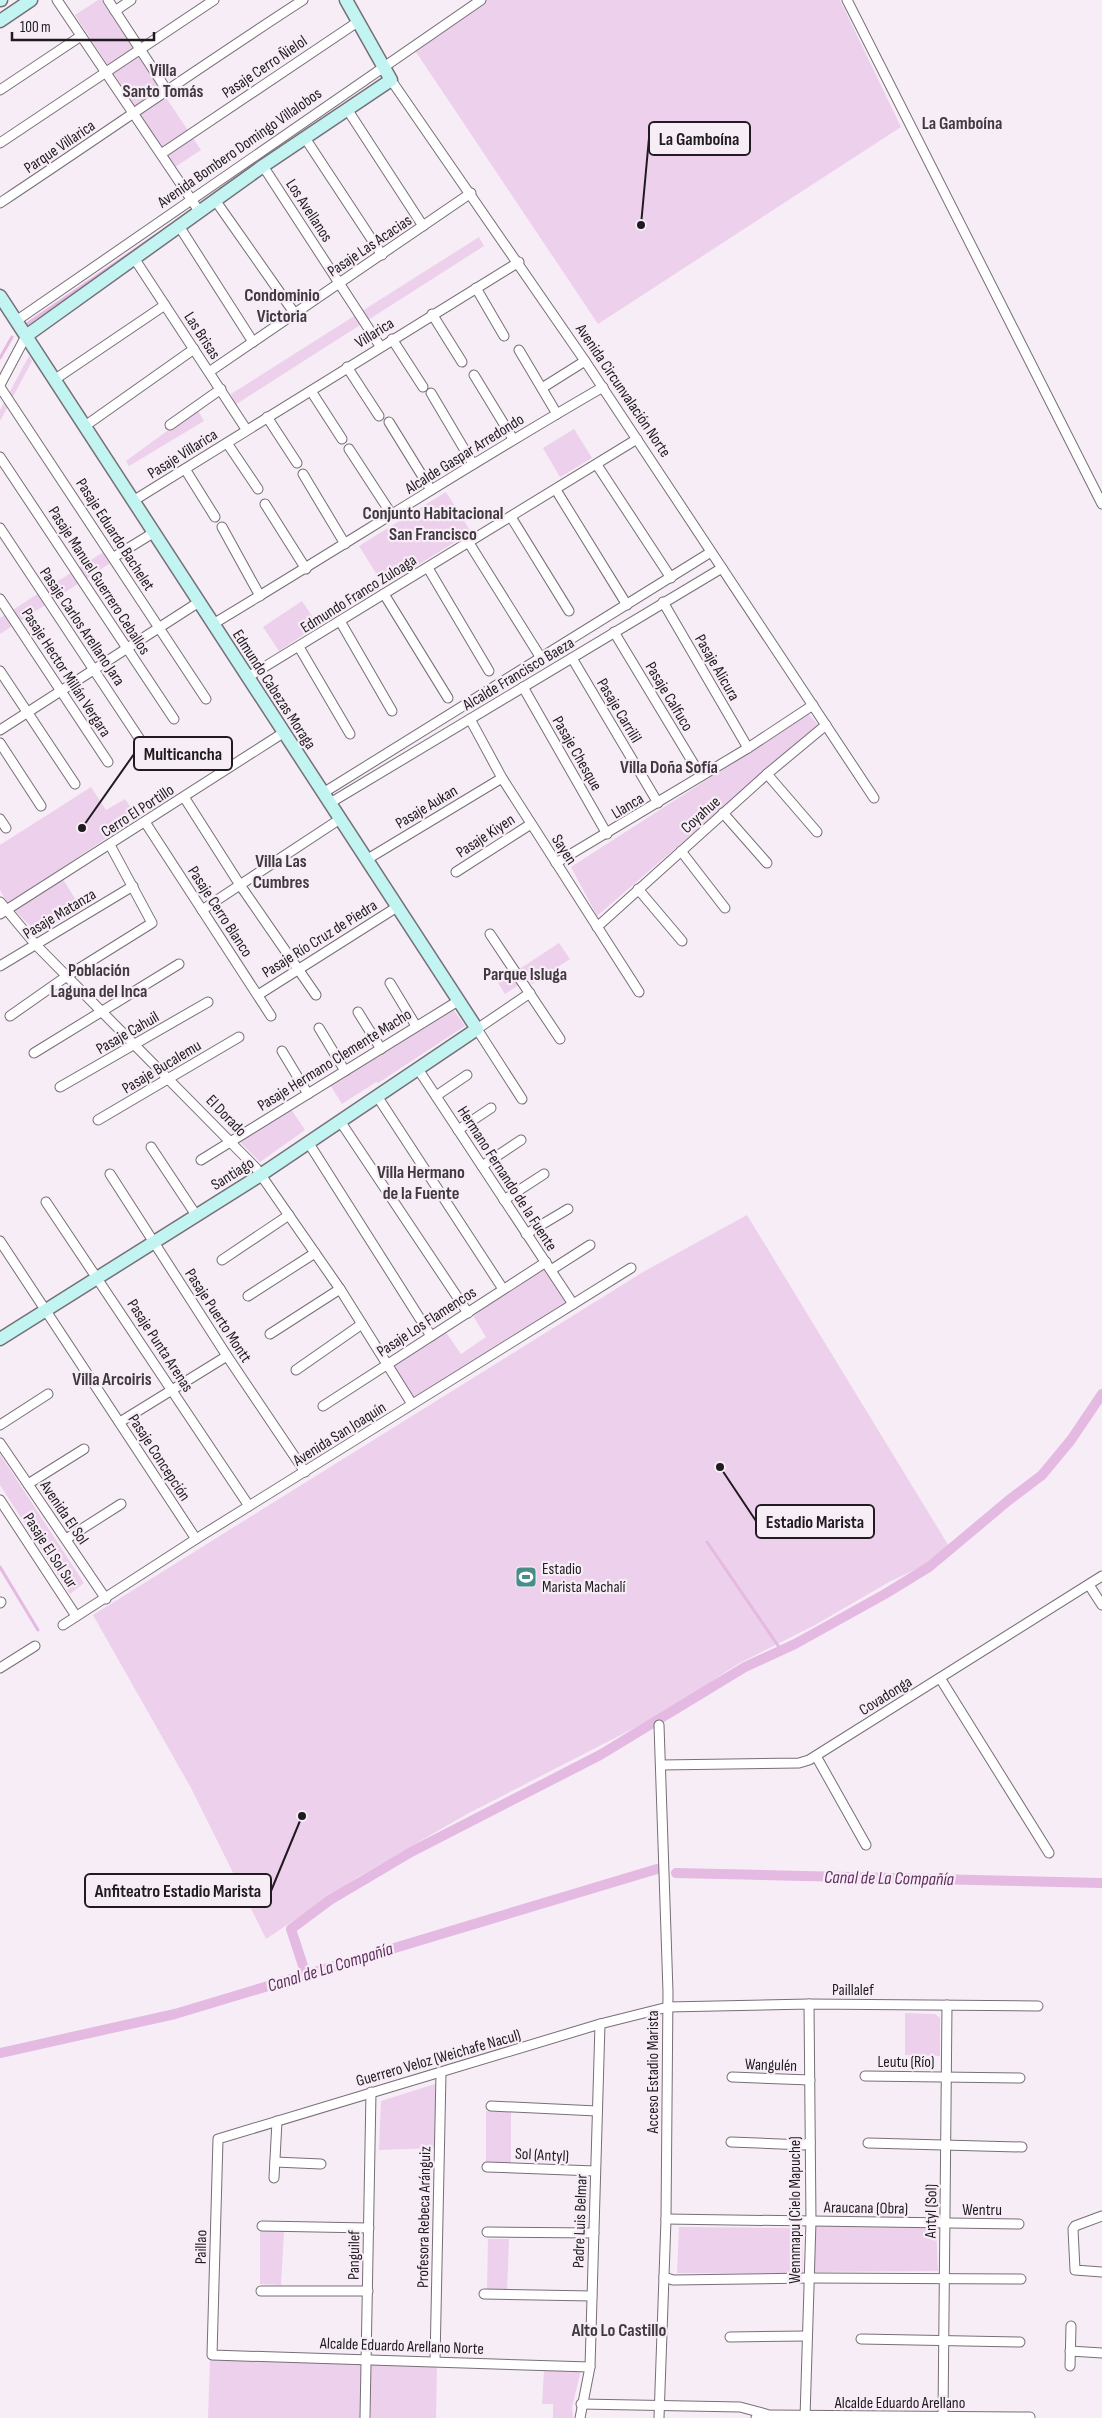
<svg xmlns="http://www.w3.org/2000/svg" width="1102" height="2418" font-family="'Sofia Sans Condensed',sans-serif">
<style>
.green{fill:#edd0eb}
.lines{fill:none;stroke-linecap:round;stroke-linejoin:round}
.stream{stroke:#e4b9e2;stroke-width:3}
.canal{stroke:#e4b9e2;stroke-width:10}
.street-casing{stroke:#776f77;stroke-width:11}
.secondary-casing{stroke:#776f77;stroke-width:15}
.street{stroke:#fff;stroke-width:9}
.secondary{stroke:#c2f4f1;stroke-width:12}
.labels{text-anchor:middle;stroke-width:4.5;stroke-linejoin:round;paint-order:stroke}
.street-label{font-size:16px;fill:#1f1b1f;stroke:#f7edf6}
.poi-label{font-size:16px;fill:#1f1b1f;stroke:#f7edf6;text-anchor:start}
.neighbourhood-label{font-size:18px;font-weight:bold;fill:#413940;stroke:#f7edf6}
.water-label{font-size:18px;font-style:italic;fill:#612e61;stroke:#f7edf6}
.leader{fill:none;stroke:#1f1b1f;stroke-width:2}
.callout-dot{fill:#1f1b1f;stroke:#f7edf6;stroke-width:2}
.callout{fill:#f7edf6;stroke:#1f1b1f;stroke-width:2}
.callout-label{font-size:18px;text-anchor:middle;font-weight:bold;fill:#1f1b1f}
</style>
<rect width="100%" height="100%" fill="#f7edf6"/>
<g class="green">
<path d="M98,0H101L201,150L175,167L75,15Z"/>
<path d="M483,0H840L901,127L598,324L412,46Z"/>
<path d="M479,237L484,246L235,405L231,394Z"/>
<path d="M29,356L32,361L0,421V410Z"/>
<path d="M197,409L204,421L129,466L126,461Z"/>
<path d="M574,429L592,458L560,477L543,448Z"/>
<path d="M446,492L471,532L384,586L359,546Z"/>
<path d="M105,551L112,562L0,634V618Z"/>
<path d="M302,601L318,625L279,651L263,627Z"/>
<path d="M809,714L818,725L597,916L571,867Z"/>
<path d="M91,787L106,810L125,799L137,817L8,905L0,890V845Z"/>
<path d="M62,878L81,908L38,934L13,909Z"/>
<path d="M559,943L570,959L532,984L528,979L505,994L498,983Z"/>
<path d="M450,1005L465,1026L378,1083L376,1082L342,1104L329,1083Z"/>
<path d="M289,1106L305,1130L260,1162L236,1138Z"/>
<path d="M747,1215L950,1548L927,1564L889,1582L815,1625L738,1664L718,1677L680,1707L646,1722L467,1814L358,1877L266,1939L191,1788L93,1615L643,1272Z"/>
<path d="M543,1268L569,1305L414,1399L393,1365L445,1331L461,1354L486,1337L473,1316Z"/>
<path d="M0,1454L84,1583L70,1594L0,1485Z"/>
<path d="M905,2013L935,2014L940,2018V2056L905,2055Z"/>
<path d="M435,2084L438,2085L435,2148L379,2150L381,2101Z"/>
<path d="M486,2111L511,2112V2163L486,2162Z"/>
<path d="M815,2225L936,2226L938,2271L815,2272Z"/>
<path d="M679,2227L802,2228L803,2274L677,2273Z"/>
<path d="M260,2231H284L281,2285L260,2284Z"/>
<path d="M488,2239H509L507,2292L487,2291Z"/>
<path d="M210,2359L364,2362V2418H208Z"/>
<path d="M370,2363L437,2364L436,2418H371Z"/>
<path d="M544,2370H581L572,2407L573,2418H553V2404H542Z"/>
</g>
<g class="lines">
<g class="stream">
<path d="M24,326L155,236"/>
<path d="M0,358L12,337"/>
<path d="M707,1542L781,1650"/>
<path d="M0,1567L38,1630"/>
</g>
<g class="canal">
<path d="M676,1873L1102,1883"/>
<path d="M306,1975L291,1929L330,1900L411,1852L600,1755L745,1667L795,1644L885,1594L929,1567L1009,1500L1042,1475L1071,1440L1102,1394"/>
<path d="M0,2053L175,2014L657,1869"/>
</g>
<g class="street-casing">
<g id="street">
<path d="M57,0L199,211"/>
<path d="M108,0L166,89"/>
<path d="M847,0L1102,504"/>
<path d="M115,11L131,0"/>
<path d="M391,80L585,361L874,798"/>
<path d="M0,90L81,36"/>
<path d="M347,109L423,226"/>
<path d="M305,138L382,255"/>
<path d="M0,143L214,0"/>
<path d="M161,154L359,21"/>
<path d="M263,166L380,346"/>
<path d="M215,200L295,314"/>
<path d="M0,203C101,136 201,66 303,0"/>
<path d="M179,226L253,342"/>
<path d="M134,258L246,429"/>
<path d="M476,288L504,336"/>
<path d="M432,314L462,362"/>
<path d="M16,321L481,0"/>
<path d="M392,339L423,387"/>
<path d="M519,350L557,414"/>
<path d="M347,367L379,416"/>
<path d="M209,372L471,193"/>
<path d="M474,375L513,439"/>
<path d="M54,380L165,305"/>
<path d="M0,385L26,336"/>
<path d="M0,387L206,699"/>
<path d="M542,388L585,361"/>
<path d="M311,391L342,439"/>
<path d="M431,393L473,464"/>
<path d="M267,417L297,463"/>
<path d="M389,422L431,490"/>
<path d="M170,425L221,389"/>
<path d="M85,426L194,349"/>
<path d="M227,443L258,489"/>
<path d="M349,449L392,515"/>
<path d="M0,457L174,719"/>
<path d="M597,465L671,578"/>
<path d="M185,469L215,517"/>
<path d="M303,474L345,544"/>
<path d="M556,490L627,605"/>
<path d="M133,501L519,262"/>
<path d="M265,504L306,569"/>
<path d="M511,517L569,611"/>
<path d="M222,527L260,596"/>
<path d="M0,528L141,741"/>
<path d="M469,543L541,658"/>
<path d="M114,557L153,533"/>
<path d="M428,568L489,671"/>
<path d="M384,594L448,698"/>
<path d="M0,599L108,762"/>
<path d="M663,602L748,748"/>
<path d="M340,621L392,711"/>
<path d="M213,624C343,546 471,463 603,387"/>
<path d="M614,632L701,776"/>
<path d="M299,647L350,734"/>
<path d="M572,658L658,803"/>
<path d="M0,671L75,784"/>
<path d="M248,677L637,439"/>
<path d="M523,687L607,834"/>
<path d="M470,719L502,778L639,992"/>
<path d="M0,730L199,602"/>
<path d="M0,743L41,806"/>
<path d="M767,774L817,832"/>
<path d="M323,793L711,552"/>
<path d="M184,797L240,885L316,995"/>
<path d="M330,803L722,568"/>
<path d="M723,813L767,863"/>
<path d="M0,819L6,828"/>
<path d="M145,822L271,1016"/>
<path d="M681,851L725,908"/>
<path d="M366,860L502,778"/>
<path d="M556,863L748,748L813,705"/>
<path d="M456,872L531,824"/>
<path d="M638,889L682,941"/>
<path d="M0,902L36,945L256,1168L340,1289L412,1404"/>
<path d="M202,910L340,819"/>
<path d="M0,914L283,733"/>
<path d="M597,927L767,774L826,725"/>
<path d="M490,934L560,1039"/>
<path d="M0,966L133,886"/>
<path d="M390,983L416,1026"/>
<path d="M258,995L397,907"/>
<path d="M358,1012L381,1049"/>
<path d="M10,1016L67,976L152,923L110,845"/>
<path d="M319,1028L345,1071"/>
<path d="M282,1051L308,1094"/>
<path d="M34,1053L179,964"/>
<path d="M418,1069L573,1304"/>
<path d="M60,1087L208,1002"/>
<path d="M377,1096L503,1289"/>
<path d="M436,1096L467,1075"/>
<path d="M522,1099L477,1029L530,993"/>
<path d="M98,1120L239,1037"/>
<path d="M340,1121L468,1313"/>
<path d="M458,1130L491,1108"/>
<path d="M308,1142L431,1336"/>
<path d="M151,1147L196,1215"/>
<path d="M201,1160L458,1001"/>
<path d="M482,1166L521,1140"/>
<path d="M110,1174L227,1356L305,1472"/>
<path d="M504,1200L544,1174"/>
<path d="M46,1202L249,1506"/>
<path d="M526,1234L568,1209"/>
<path d="M0,1241L196,1539"/>
<path d="M222,1260L289,1215"/>
<path d="M551,1270L590,1245"/>
<path d="M248,1296L315,1253"/>
<path d="M270,1334L340,1289"/>
<path d="M296,1370L362,1324"/>
<path d="M323,1406L546,1262"/>
<path d="M120,1422L227,1356"/>
<path d="M0,1425L48,1394"/>
<path d="M0,1443L106,1599"/>
<path d="M28,1484L84,1449"/>
<path d="M0,1500L76,1616"/>
<path d="M66,1539L121,1504"/>
<path d="M1089,1585L1102,1605"/>
<path d="M0,1603L1,1602"/>
<path d="M63,1625L196,1539L631,1268"/>
<path d="M0,1668L35,1646"/>
<path d="M940,1678L1049,1853"/>
<path d="M659,1725L668,1992L666,2219L659,2418"/>
<path d="M816,1756L866,1845"/>
<path d="M661,1765L799,1763L809,1760L1102,1576"/>
<path d="M865,2076L1020,2078"/>
<path d="M732,2077L810,2080"/>
<path d="M491,2106L597,2111"/>
<path d="M731,2142L804,2145L810,2142"/>
<path d="M868,2143L1022,2147"/>
<path d="M275,2162L321,2164"/>
<path d="M487,2167L595,2171"/>
<path d="M274,2178L277,2121"/>
<path d="M1102,2216L1075,2226L1073,2229L1075,2270L1102,2272"/>
<path d="M666,2219L1019,2224"/>
<path d="M262,2226L369,2228"/>
<path d="M487,2232L594,2233"/>
<path d="M664,2277L673,2280L809,2278L1021,2279"/>
<path d="M261,2291H368"/>
<path d="M484,2294L592,2296"/>
<path d="M730,2337L807,2336"/>
<path d="M861,2339L1020,2342"/>
<path d="M1070,2351L1102,2353"/>
<path d="M435,2361L441,2073"/>
<path d="M1070,2366L1071,2326"/>
<path d="M590,2367L212,2355L218,2139L600,2024L668,2007L809,2004L1038,2006"/>
<path d="M581,2404L740,2407L766,2414"/>
<path d="M943,2417L947,2005"/>
<path d="M365,2418L371,2092"/>
<path d="M580,2418L590,2367L600,2024"/>
<path d="M756,2418L769,2415L1030,2417"/>
<path d="M805,2418L811,2221L809,2004"/>
</g>
</g>
<g class="secondary-casing">
<g id="secondary">
<path d="M0,0H1"/>
<path d="M0,21L31,0"/>
<path d="M0,296L477,1029L256,1178L0,1339"/>
<path d="M26,336L263,166L391,80L346,0"/>
</g>
</g>
<use href="#street" class="street"/>
<use href="#secondary" class="secondary"/>
</g>
<defs>
<g id="stadium-square" transform="scale(1.125)"><rect x="-9" y="-9" width="18" height="18" rx="4" fill="#478e89" stroke="#f7edf6"/><path d="M0-5a6.5 5 0 1 0 0 10a6.5 5 0 1 0 0-10ZM-3.5-1.8h7v3.6h-7Z" fill="#fff"/></g>
</defs>
<g fill-rule="evenodd">
<use href="#stadium-square" x="526" y="1577"/>
</g>
<g class="labels">
<g class="street-label">
<text transform="translate(264 66) rotate(-34)" y="6">Pasaje Cerro Ñielol</text>
<text transform="translate(59 146) rotate(-34)" y="6">Parque Villarica</text>
<text transform="translate(239 147) rotate(-35)" y="6">Avenida Bombero Domingo Villalobos</text>
<text transform="translate(310 210) rotate(57)" y="6">Los Avellanos</text>
<text transform="translate(369 245) rotate(-34)" y="6">Pasaje Las Acacias</text>
<text transform="translate(374 332) rotate(-32)" y="6">Villarica</text>
<text transform="translate(203 335) rotate(57)" y="6">Las Brisas</text>
<text transform="translate(624 390) rotate(56)" y="6">Avenida Circunvalación Norte</text>
<text transform="translate(182 453) rotate(-32)" y="6">Pasaje Villarica</text>
<text transform="translate(464 453) rotate(-32)" y="6">Alcalde Gaspar Arredondo</text>
<text transform="translate(116 534) rotate(57)" y="6">Pasaje Eduardo Bachelet</text>
<text transform="translate(100 580) rotate(57)" y="6">Pasaje Manuel Guerrero Ceballos</text>
<text transform="translate(358 593) rotate(-32)" y="6">Edmundo Franco Zuloaga</text>
<text transform="translate(83 626) rotate(56)" y="6">Pasaje Carlos Arellano Jara</text>
<text transform="translate(718 667) rotate(60)" y="6">Pasaje Alicura</text>
<text transform="translate(67 672) rotate(57)" y="6">Pasaje Hector Millán Vergara</text>
<text transform="translate(518 673) rotate(-31)" y="6">Alcalde Francisco Baeza</text>
<text transform="translate(275 689) rotate(57)" y="6">Edmundo Cabezas Moraga</text>
<text transform="translate(670 696) rotate(59)" y="6">Pasaje Calfuco</text>
<text transform="translate(620 710) rotate(59)" y="6">Pasaje Carrilil</text>
<text transform="translate(578 753) rotate(60)" y="6">Pasaje Chesque</text>
<text transform="translate(627 805) rotate(-31)" y="6">Llanca</text>
<text transform="translate(426 806) rotate(-31)" y="6">Pasaje Aukan</text>
<text transform="translate(137 810) rotate(-33)" y="6">Cerro El Portillo</text>
<text transform="translate(700 814) rotate(-42)" y="6">Coyahue</text>
<text transform="translate(485 835) rotate(-33)" y="6">Pasaje Kiyen</text>
<text transform="translate(565 849) rotate(57)" y="6">Sayen</text>
<text transform="translate(221 911) rotate(57)" y="6">Pasaje Cerro Blanco</text>
<text transform="translate(59 913) rotate(-31)" y="6">Pasaje Matanza</text>
<text transform="translate(319 938) rotate(-32)" y="6">Pasaje Río Cruz de Piedra</text>
<text transform="translate(127 1032) rotate(-30)" y="6">Pasaje Cahuil</text>
<text transform="translate(334 1059) rotate(-32)" y="6">Pasaje Hermano Clemente Macho</text>
<text transform="translate(161 1066) rotate(-31)" y="6">Pasaje Bucalemu</text>
<text transform="translate(227 1115) rotate(46)" y="6">El Dorado</text>
<text transform="translate(232 1173) rotate(-32)" y="6">Santiago</text>
<text transform="translate(508 1178) rotate(57)" y="6">Hermano Fernando de la Fuente</text>
<text transform="translate(219 1315) rotate(57)" y="6">Pasaje Puerto Montt</text>
<text transform="translate(426 1321) rotate(-33)" y="6">Pasaje Los Flamencos</text>
<text transform="translate(161 1345) rotate(57)" y="6">Pasaje Punta Arenas</text>
<text transform="translate(339 1433) rotate(-32)" y="6">Avenida San Joaquín</text>
<text transform="translate(160 1457) rotate(57)" y="6">Pasaje Concepción</text>
<text transform="translate(65 1512) rotate(56)" y="6">Avenida El Sol</text>
<text transform="translate(51 1550) rotate(57)" y="6">Pasaje El Sol Sur</text>
<text transform="translate(885 1695) rotate(-32)" y="6">Covadonga</text>
<text x="853" y="1995">Paillalef</text>
<text transform="translate(438 2057) rotate(-16)" y="6">Guerrero Veloz (Weichafe Nacul)</text>
<text x="906" y="2067">Leutu (Río)</text>
<text transform="translate(771 2064) rotate(2)" y="6">Wangulén</text>
<text transform="translate(652 2072) rotate(-90)" y="6">Acceso Estadio Marista</text>
<text transform="translate(542 2154) rotate(3)" y="6">Sol (Antyl)</text>
<text transform="translate(866 2207) rotate(1)" y="6">Araucana (Obra)</text>
<text x="982" y="2215">Wentru</text>
<text transform="translate(794 2210) rotate(-90)" y="6">Wennmapu (Cielo Mapuche)</text>
<text transform="translate(930 2211) rotate(-89)" y="6">Antyl (Sol)</text>
<text transform="translate(423 2217) rotate(-89)" y="6">Profesora Rebeca Aránguiz</text>
<text transform="translate(579 2221) rotate(-88)" y="6">Padre Luis Belmar</text>
<text transform="translate(200 2247) rotate(-89)" y="6">Paillao</text>
<text transform="translate(353 2255) rotate(-89)" y="6">Panguilef</text>
<text transform="translate(402 2345) rotate(2)" y="6">Alcalde Eduardo Arellano Norte</text>
<text x="900" y="2408">Alcalde Eduardo Arellano</text>
</g>
<g class="poi-label">
<text x="542" y="1574">Estadio<tspan x="542" dy="18">Marista Machalí</tspan></text>
</g>
<g class="neighbourhood-label">
<text x="163" y="76">Villa<tspan x="163" dy="21">Santo Tomás</tspan></text>
<text x="962" y="129">La Gamboína</text>
<text x="282" y="301">Condominio<tspan x="282" dy="21">Victoria</tspan></text>
<text x="433" y="519">Conjunto Habitacional<tspan x="433" dy="21">San Francisco</tspan></text>
<text x="669" y="773">Villa Doña Sofía</text>
<text x="281" y="867">Villa Las<tspan x="281" dy="21">Cumbres</tspan></text>
<text x="99" y="976">Población<tspan x="99" dy="21">Laguna del Inca</tspan></text>
<text x="525" y="980">Parque Isluga</text>
<text x="421" y="1178">Villa Hermano<tspan x="421" dy="21">de la Fuente</tspan></text>
<text x="112" y="1385">Villa Arcoiris</text>
<text x="619" y="2336">Alto Lo Castillo</text>
</g>
<g class="water-label">
<text transform="translate(889 1878) rotate(1)" y="6">Canal de La Compañía</text>
<text transform="translate(330 1967) rotate(-17)" y="6">Canal de La Compañía</text>
</g>
</g>
<path class="leader" d="M641 225L649 138M82 828L134 754M720 1467L756 1521M302 1816L271 1891"/>
<g class="callout-dot">
<circle cx="641" cy="225" r="5"/>
<circle cx="82" cy="828" r="5"/>
<circle cx="720" cy="1467" r="5"/>
<circle cx="302" cy="1816" r="5"/>
</g>
<g class="callout">
<rect x="649" y="122" width="101" height="33" rx="5"/>
<rect x="134" y="737" width="98" height="33" rx="5"/>
<rect x="756" y="1505" width="118" height="33" rx="5"/>
<rect x="85" y="1874" width="186" height="33" rx="5"/>
</g>
<g class="callout-label">
<text x="699" y="145">La Gamboína</text>
<text x="183" y="760">Multicancha</text>
<text x="815" y="1528">Estadio Marista</text>
<text x="178" y="1897">Anfiteatro Estadio Marista</text>
</g>
<path d="M12 32v8h142v-8" fill="none" stroke="#1f1b1f" stroke-width="2.5"/>
<text x="20" y="32" font-size="15" fill="#1f1b1f" stroke="#f7edf6" stroke-width="4" paint-order="stroke">100 m</text>
</svg>
